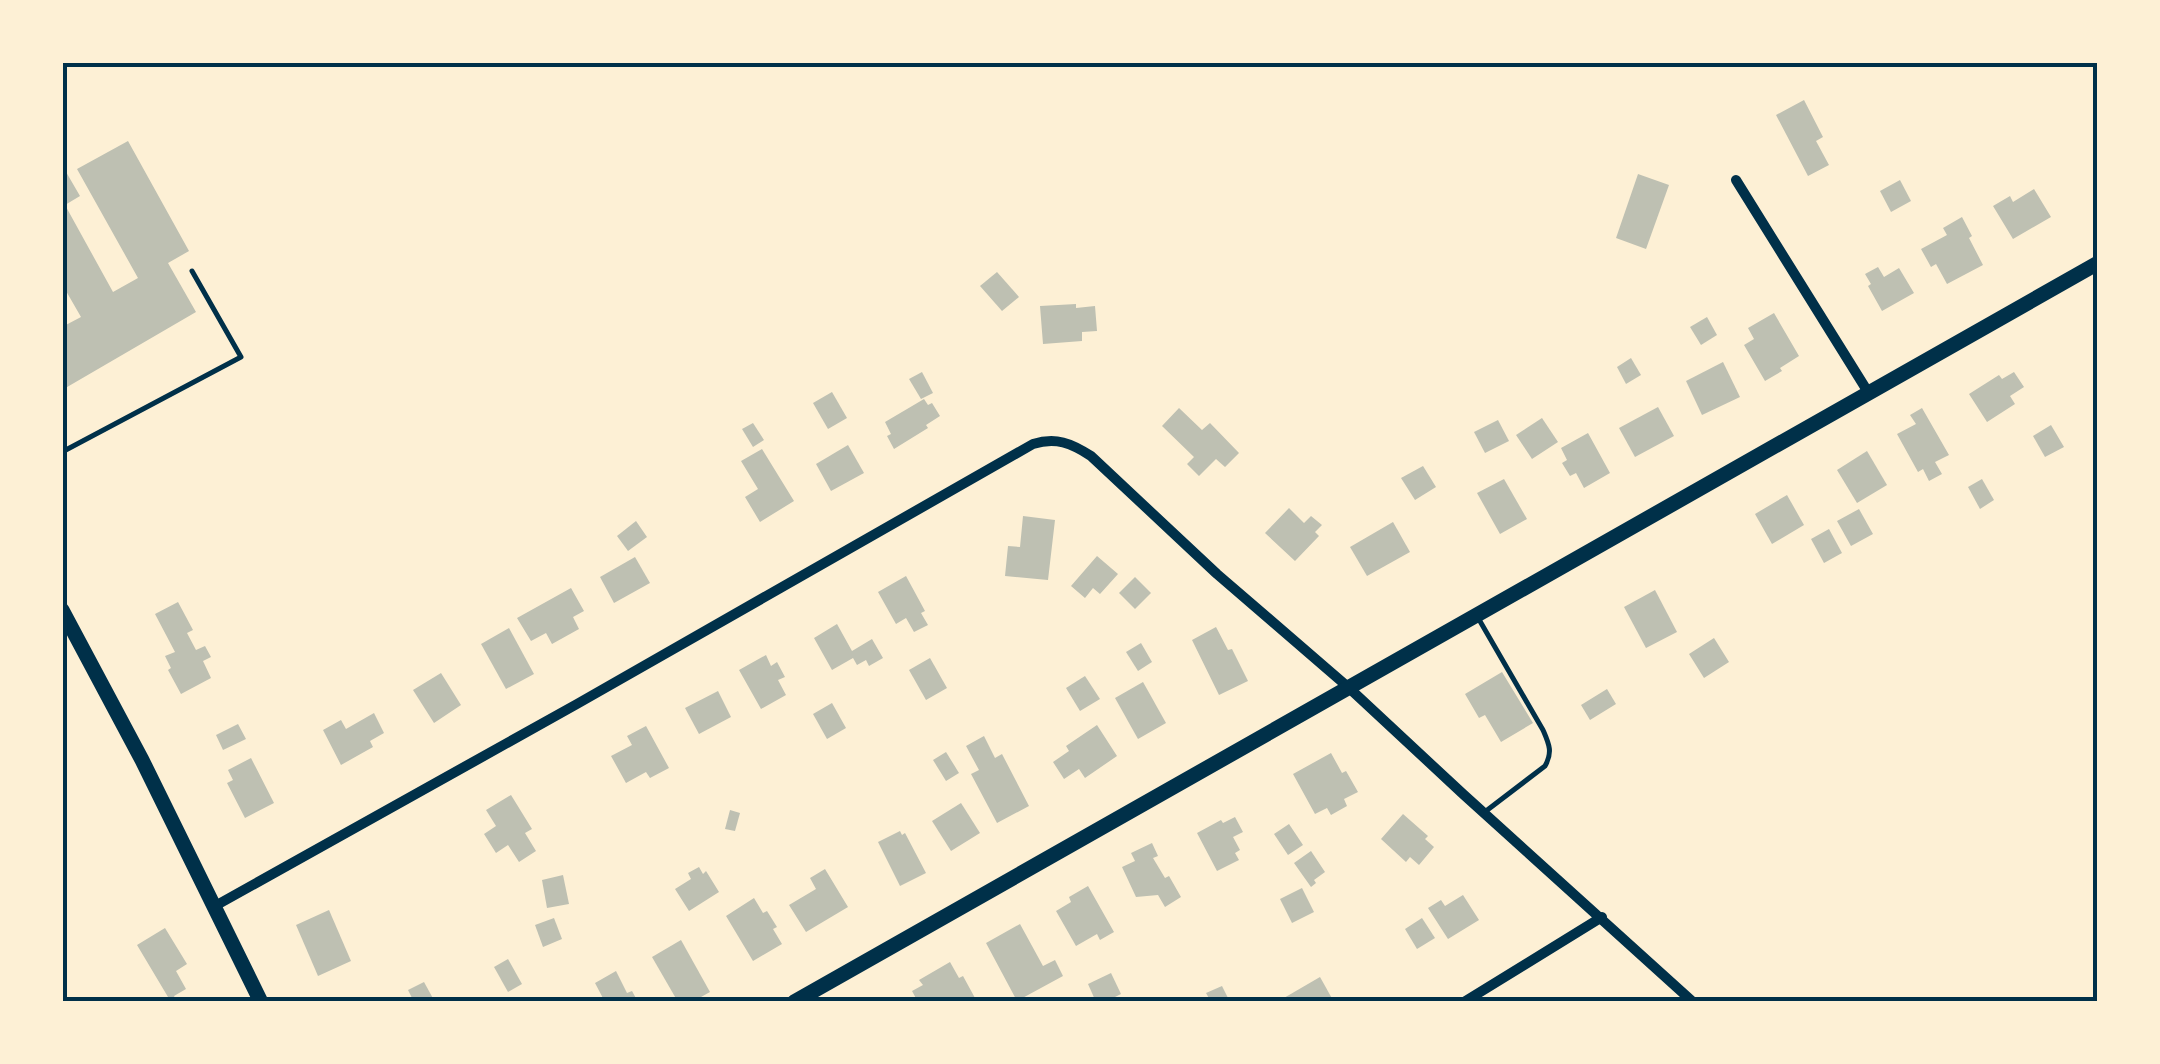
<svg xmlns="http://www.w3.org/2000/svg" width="2160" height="1064" font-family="'IBM Plex Sans',sans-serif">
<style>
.building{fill:#bec0b2}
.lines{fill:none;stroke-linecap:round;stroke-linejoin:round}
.service{stroke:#003049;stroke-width:5}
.minor{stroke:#003049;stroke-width:10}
.secondary{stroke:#003049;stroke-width:15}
.neatline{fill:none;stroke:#003049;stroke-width:4}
</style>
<rect width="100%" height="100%" fill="#fdf0d5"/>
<g class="building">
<path d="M1804,100L1823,137L1816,141L1829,165L1808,176L1776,115Z"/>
<path d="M128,141L189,251L168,263L196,312L62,390V327L81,317L62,284V165L80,196L65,205L113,292L138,278L77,169Z"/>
<path d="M1638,174L1669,185L1646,249L1616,238Z"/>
<path d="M1900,180L1911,201L1891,212L1880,191Z"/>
<path d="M2034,189L2051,217L2013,239L1993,206L2010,196L2013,202Z"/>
<path d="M1962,217L1972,236L1969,238L1983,265L1947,284L1936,264L1931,267L1921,249L1947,235L1943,228Z"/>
<path d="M1878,267L1884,277L1899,268L1914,293L1882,311L1868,286L1871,284L1865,274Z"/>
<path d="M997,272L1019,297L1002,311L980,286Z"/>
<path d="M1076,304V308L1095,306L1097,331L1082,332V341L1043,344L1040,306Z"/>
<path d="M1774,313L1799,356L1780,368L1782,371L1765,381L1744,345L1754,339L1748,328Z"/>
<path d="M1707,317L1717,335L1701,345L1690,327Z"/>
<path d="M1631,358L1641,375L1626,384L1617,367Z"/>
<path d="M1723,362L1740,397L1702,415L1686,381Z"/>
<path d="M922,372L933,393L921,399L909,379Z"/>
<path d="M2014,372L2024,387L2010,396L2015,404L1987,422L1969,394L1999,375L2002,379Z"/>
<path d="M832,392L847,418L828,429L813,403Z"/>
<path d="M924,399L928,405L932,403L940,416L926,425L928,428L894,449L887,436L891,434L885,422Z"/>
<path d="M1658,407L1674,436L1635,457L1619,428Z"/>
<path d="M1179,408L1202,430L1210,423L1239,453L1225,467L1216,459L1199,476L1187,464L1194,457L1162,426Z"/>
<path d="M1922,408L1949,455L1935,462L1942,474L1929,481L1923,469L1918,472L1897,434L1916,424L1910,415Z"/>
<path d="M1542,418L1558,442L1532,459L1516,435Z"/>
<path d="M1498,420L1509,441L1485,453L1474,432Z"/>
<path d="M753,423L764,440L753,447L742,429Z"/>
<path d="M2051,425L2064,447L2045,457L2033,436Z"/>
<path d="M1588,433L1610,473L1584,488L1576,473L1570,476L1562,463L1567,460L1561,448Z"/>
<path d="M848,445L864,473L831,491L816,464Z"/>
<path d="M762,449L794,501L760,522L745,497L758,489L741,461Z"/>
<path d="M1867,451L1887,485L1857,503L1837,470Z"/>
<path d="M1423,466L1436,487L1415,500L1401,478Z"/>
<path d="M1504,479L1527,519L1500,534L1477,493Z"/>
<path d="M1982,479L1994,500L1980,509L1968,487Z"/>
<path d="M1787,495L1804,525L1772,544L1755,514Z"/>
<path d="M1289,508L1304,523L1311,516L1322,525L1315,532L1319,536L1295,561L1265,533Z"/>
<path d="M1859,509L1873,534L1851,546L1837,521Z"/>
<path d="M1023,516L1055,520L1048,580L1005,576L1008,546L1020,547Z"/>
<path d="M636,521L647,537L628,551L617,536Z"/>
<path d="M1393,522L1410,552L1367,576L1350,547Z"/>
<path d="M1829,529L1842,553L1824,563L1811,539Z"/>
<path d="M1097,556L1118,574L1100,594L1093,588L1085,598L1071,586Z"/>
<path d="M635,557L650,583L614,603L600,577Z"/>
<path d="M906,576L925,611L921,613L928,625L914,632L906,618L896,624L878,592Z"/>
<path d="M1135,577L1151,593L1135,609L1119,593Z"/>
<path d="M571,588L584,611L573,617L579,629L552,644L546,633L531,641L517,618Z"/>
<path d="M1655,590L1677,632L1646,648L1624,607Z"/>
<path d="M178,602L193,630L187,633L196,650L205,646L211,657L203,661L211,678L181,694L168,670L171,668L165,656L175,652L155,614Z"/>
<path d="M837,624L852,651L872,639L883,658L869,666L866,660L857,665L853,658L832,670L814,638Z"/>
<path d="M1216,627L1228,650L1232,649L1248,681L1219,695L1192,640Z"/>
<path d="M509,628L534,674L506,689L481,644Z"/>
<path d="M1714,638L1729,662L1704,678L1689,654Z"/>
<path d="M1141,643L1152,662L1138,671L1126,652Z"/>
<path d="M766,655L771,666L777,662L785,677L778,680L786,695L761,709L739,670Z"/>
<path d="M930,658L947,688L926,700L909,670Z"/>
<path d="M1502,672L1533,723L1501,742L1485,715L1479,718L1465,694Z"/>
<path d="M441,673L461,705L434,723L413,690Z"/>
<path d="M1085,676L1100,699L1080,711L1066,688Z"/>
<path d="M1143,682L1166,723L1138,739L1115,698Z"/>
<path d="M1607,689L1616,704L1590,720L1581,705Z"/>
<path d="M718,691L731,717L699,734L685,708Z"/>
<path d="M832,703L846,728L827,739L813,714Z"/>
<path d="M374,713L384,733L370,741L373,747L341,765L323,730L341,720L346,729Z"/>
<path d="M238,724L246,739L223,750L216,735Z"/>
<path d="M1097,725L1117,756L1085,778L1079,769L1064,779L1053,762L1069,751L1066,746Z"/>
<path d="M646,726L669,768L650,778L646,772L626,783L611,756L632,745L627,736Z"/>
<path d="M984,736L995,758L1002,754L1029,806L997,823L971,774L979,770L966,746Z"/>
<path d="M946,752L959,773L946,781L933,760Z"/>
<path d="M1331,753L1342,773L1346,771L1358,792L1344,799L1347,806L1331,815L1327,808L1315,814L1293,774Z"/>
<path d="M251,758L274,803L245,818L227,783L233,780L228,770Z"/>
<path d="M511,795L532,829L525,833L536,851L519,862L508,845L496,853L484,834L496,826L486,810Z"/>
<path d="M961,803L980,833L951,851L932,821Z"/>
<path d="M730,810L740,813L735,831L725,829Z"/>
<path d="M1403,814L1428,836L1425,839L1434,847L1419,865L1410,857L1406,862L1381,839Z"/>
<path d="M1235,817L1243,832L1233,837L1240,850L1235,853L1239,860L1217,871L1197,833L1221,820L1223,823Z"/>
<path d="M1289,824L1303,845L1288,855L1274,834Z"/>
<path d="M900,831L902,835L905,833L926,873L900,886L878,842Z"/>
<path d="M1152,843L1158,856L1153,858L1165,878L1169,876L1181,897L1165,907L1158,895L1136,897L1122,867L1135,861L1131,853Z"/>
<path d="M1311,851L1325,872L1314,880L1316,883L1311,887L1294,863Z"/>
<path d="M699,867L703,874L706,871L719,892L689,911L675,889L691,879L688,873Z"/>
<path d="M825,869L848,907L806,932L789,905L816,889L810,878Z"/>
<path d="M563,875L569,904L547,908L542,880Z"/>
<path d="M1088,886L1114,932L1100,940L1097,934L1076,946L1056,911L1071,902L1069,897Z"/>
<path d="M1302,888L1314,912L1292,923L1280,899Z"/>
<path d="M1463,895L1479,920L1448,939L1428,908L1441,900L1445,906Z"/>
<path d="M754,898L763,913L767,911L777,927L773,929L782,944L753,961L726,916Z"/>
<path d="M329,910L351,961L318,976L296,925Z"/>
<path d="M554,918L562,939L543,947L535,925Z"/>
<path d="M1422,918L1435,938L1417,949L1405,929Z"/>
<path d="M1020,924L1043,966L1055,960L1063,976L1017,1001L986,943Z"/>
<path d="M165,928L187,964L176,971L186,989L174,996L177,1002H171L137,945Z"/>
<path d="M681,940L710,992L692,1002H678L652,957Z"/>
<path d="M508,959L522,984L508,992L494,967Z"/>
<path d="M950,962L959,978L963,976L975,998L968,1002H918L912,991L923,985L919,980Z"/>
<path d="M616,971L627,993L632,991L638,1002H605L595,983Z"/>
<path d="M1111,973L1121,994L1105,1002H1096L1088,984Z"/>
<path d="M1320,977L1334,1002H1277Z"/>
<path d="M424,982L435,1002H414L408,990Z"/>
<path d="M1222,986L1230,1002H1211L1206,993Z"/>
</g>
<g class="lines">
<g class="service">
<path d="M62,452L241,357L192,271"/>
<path d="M1477,616L1543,730C1549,744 1553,752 1545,766L1486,811"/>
</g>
<g class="minor">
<path d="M1736,180L1868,392"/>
<path d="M215,906L577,704L1033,444C1056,437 1071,443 1091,456L1217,574L1348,687L1463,794L1693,1002"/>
<path d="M1464,1002L1602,917"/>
</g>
<g class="secondary">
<path d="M62,610L142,760L261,1002"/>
<path d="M794,1002L2098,263"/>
</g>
</g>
<rect width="2160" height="1064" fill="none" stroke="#fdf0d5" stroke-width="130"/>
<rect x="65" y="65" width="2030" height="934" class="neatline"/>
</svg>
